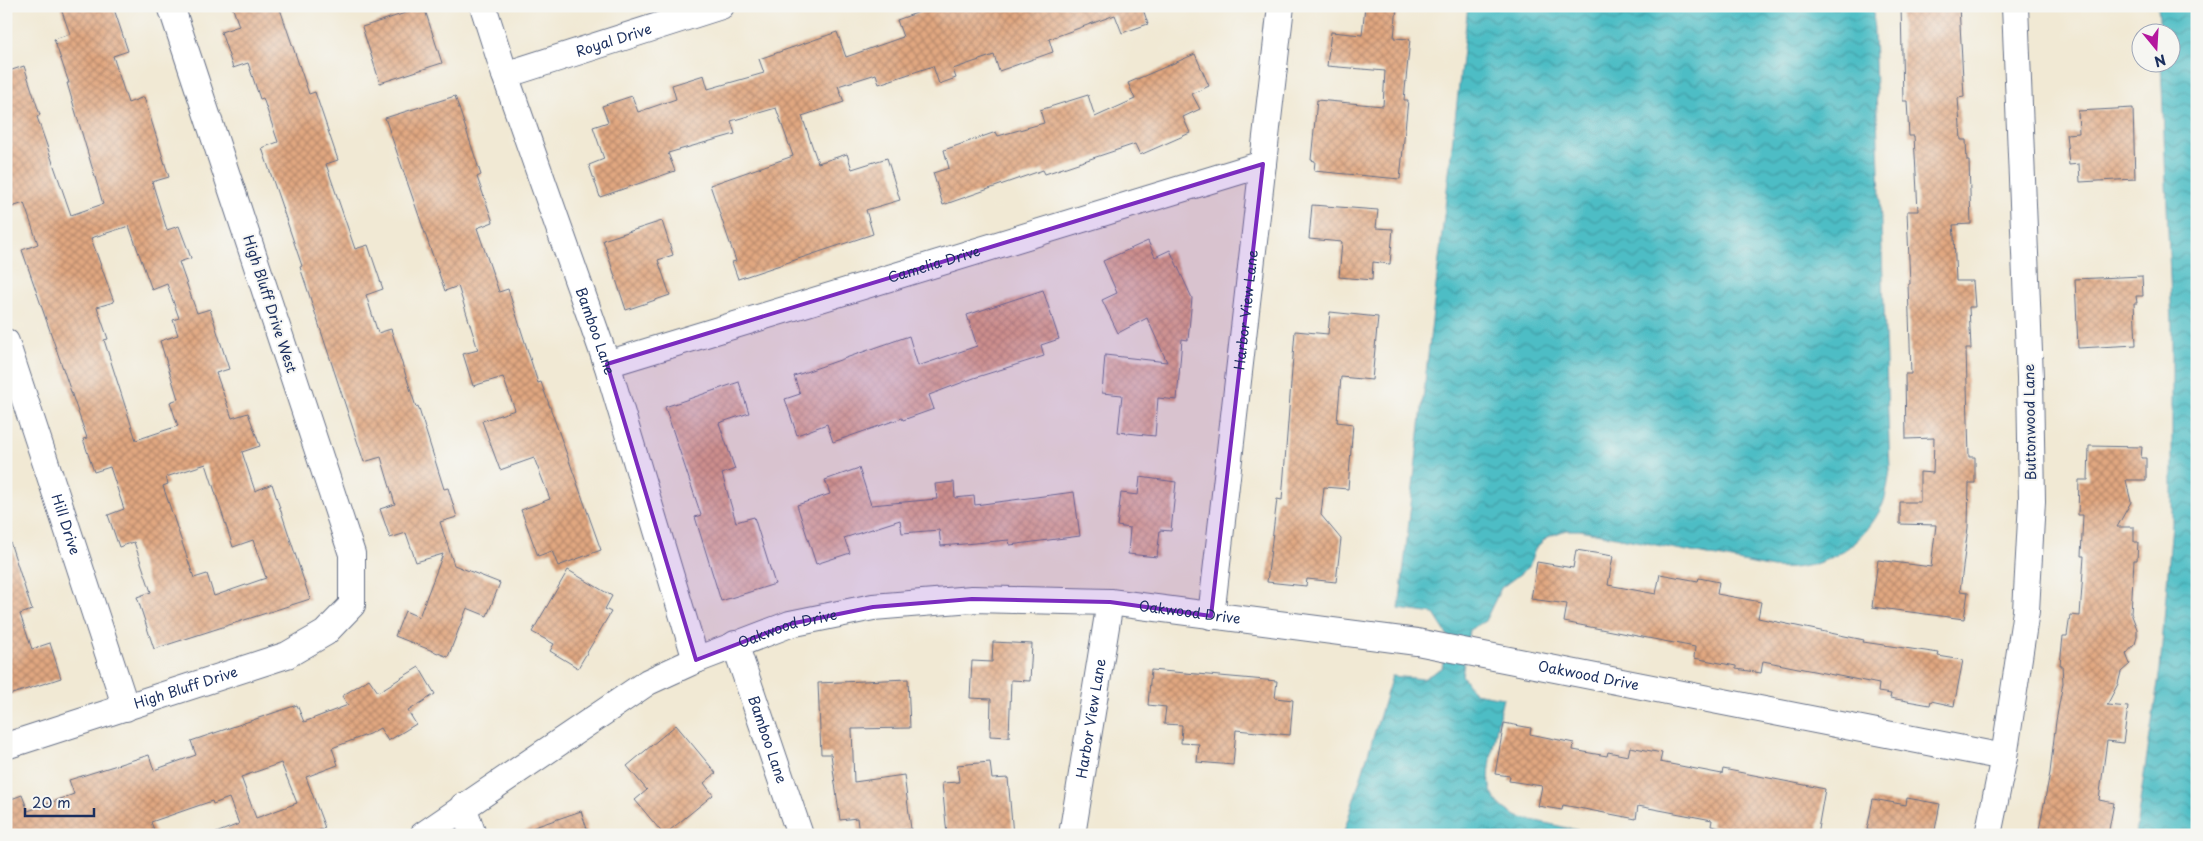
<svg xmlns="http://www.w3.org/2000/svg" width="2203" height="841" font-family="'Playpen Sans',sans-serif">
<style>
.water{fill:url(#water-waves);stroke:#347692}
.building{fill:url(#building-cross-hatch);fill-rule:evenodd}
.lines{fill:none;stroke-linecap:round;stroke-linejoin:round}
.minor-casing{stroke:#667087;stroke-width:28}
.minor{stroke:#fff;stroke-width:26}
.marked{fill:#7b2cbf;fill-opacity:0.2;stroke:#7b2cbf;stroke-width:4;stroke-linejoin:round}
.labels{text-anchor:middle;stroke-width:4;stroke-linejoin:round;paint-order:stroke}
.street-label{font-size:14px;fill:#1b2f5e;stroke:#f6f6f2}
</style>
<defs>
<pattern id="water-waves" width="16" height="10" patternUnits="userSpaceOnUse" patternTransform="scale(1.25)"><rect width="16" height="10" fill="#4ebdc5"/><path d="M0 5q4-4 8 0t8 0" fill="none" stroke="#409aa3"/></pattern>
<pattern id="building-cross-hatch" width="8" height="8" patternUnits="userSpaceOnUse" patternTransform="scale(1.25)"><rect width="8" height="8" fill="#e1a780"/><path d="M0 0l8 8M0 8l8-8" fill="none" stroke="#b6886c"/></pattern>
</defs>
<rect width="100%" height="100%" fill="#f6f6f2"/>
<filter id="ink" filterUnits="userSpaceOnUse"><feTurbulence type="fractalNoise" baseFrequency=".02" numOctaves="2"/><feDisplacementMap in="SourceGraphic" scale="10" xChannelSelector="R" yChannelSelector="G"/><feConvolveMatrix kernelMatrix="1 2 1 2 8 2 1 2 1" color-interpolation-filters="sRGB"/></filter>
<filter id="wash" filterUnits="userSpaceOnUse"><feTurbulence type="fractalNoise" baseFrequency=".0096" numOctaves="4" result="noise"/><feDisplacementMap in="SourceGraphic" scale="20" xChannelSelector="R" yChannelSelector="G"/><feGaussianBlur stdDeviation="1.12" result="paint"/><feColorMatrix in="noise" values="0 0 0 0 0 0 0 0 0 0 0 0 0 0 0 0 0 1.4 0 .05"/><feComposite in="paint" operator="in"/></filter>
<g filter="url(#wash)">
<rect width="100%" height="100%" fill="#f1e9d4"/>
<g class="water">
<path d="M1468,6H1873L1890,470C1888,481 1887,494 1883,504C1863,548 1820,572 1773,568L1580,530H1566L1547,537L1535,549L1529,567L1501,588L1485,621L1469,630L1462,675L1474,693L1503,698C1499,715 1496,731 1493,748C1487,781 1484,800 1518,817L1599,835H1343L1392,676L1423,679L1442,668L1448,636L1434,614L1399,609Z"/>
<path d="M2158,6H2197V835H2135L2160,669L2172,523V325L2161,63L2170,62V32H2160Z"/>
</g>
<g id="blocks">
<g class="building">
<path d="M60,6H113L128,51L113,56L128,103L144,97L169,177L152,182L167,230L179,226L191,258L179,262L197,313L210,309L229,369L216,373L232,418L248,413L260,446L242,452L255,491L272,484L310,599L154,649L137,597L151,592L134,542L119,547L108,515L124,509L110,467L94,472L83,439L87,438L22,250L38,244L24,203L6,209V72L24,66L40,115L37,117L71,215L103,204L67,83H69L54,39L70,34ZM129,226L152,290L167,284L179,318L173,320L178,335L160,341L178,399L170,402L178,426L136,440L104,340L108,339L97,307L114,302L91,238ZM206,464L233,547L253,540L266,578L214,596L207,574L194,578L163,486L168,484L166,477Z"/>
<path d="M232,6H279L309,94L315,92L338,160L326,164L355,249L368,245L383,289L366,295L378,333L391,329L416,407L418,406L444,489L448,488L457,517L440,522L454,565L500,583L487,616L467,608L448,657L395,636L405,611L419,617L443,554L416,562L406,533L390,538L380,509L395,504L381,457L364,462L300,267L302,266L262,148L278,142L263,98L260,99L248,63L233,68L221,32L239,26Z"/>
<path d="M936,6H1142L1148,24L1122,33L1115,15L1049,39L1053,52L999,71L994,55L953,69L956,78L939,84L933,66L879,84L876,74L838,86L844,102L802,116L818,163L847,154L852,169L887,158L900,200L866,210L873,234L738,279L732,262L736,261L710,185L793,156L776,108L731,121L735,134L668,153L675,171L600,197L589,165L604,159L593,127L608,122L602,106L632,96L638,112L676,99L672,85L704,75L708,89L764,73L759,59L837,32L846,57L903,37L897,20Z"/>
<path d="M1365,6H1397L1394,38L1410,39L1404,100H1408L1400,179L1314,171L1315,161L1311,160L1317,100L1383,106L1385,71L1327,66L1331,32L1362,35Z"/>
<path d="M1901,6H1959L1964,97L1958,98L1961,140H1966L1967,161H1969L1971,224L1953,225L1954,236L1956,281H1973L1975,307H1969L1971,349H1966L1969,457H1975V483H1969L1968,527L1960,591L1968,592L1964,619L1872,607L1878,560L1931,567L1936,525L1900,524V502H1920V472L1933,473L1934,438L1906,439L1905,374H1911L1908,284H1910L1907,211H1918L1914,136H1909L1907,101H1903Z"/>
<path d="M424,7L442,63L380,83L362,27Z"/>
<path d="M1195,54L1209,86L1192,94L1200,109L1183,117L1190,133L1140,155L1135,144L1045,174L1043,170L943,205L933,173L949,168L944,150L996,132L998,136L1044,123L1040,110L1088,95L1095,117L1135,99L1128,83Z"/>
<path d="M455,96L481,175L477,177L493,222L477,228L499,292L508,289L538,383L541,382L601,550L558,566L552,551L538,556L521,510L550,499L534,458L500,470L482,421L515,410L503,377L473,386L463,354L478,350L458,286L445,291L385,118Z"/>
<path d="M2133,108L2135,179L2080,182L2079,164L2069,165L2066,134L2079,133L2078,111Z"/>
<path d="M1312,205L1378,210L1376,228L1393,229L1390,264L1373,262L1372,280L1339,277L1342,242L1309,239Z"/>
<path d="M662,221L673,255L658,260L670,295L626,310L603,240Z"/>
<path d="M1148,241L1155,257L1170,250L1192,298L1188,340L1182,339L1177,400L1158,398L1155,436L1118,432L1122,395L1102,393L1105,355L1167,362L1147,318L1118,333L1102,300L1117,293L1103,261Z"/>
<path d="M2142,276L2143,296H2136L2137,303H2134L2136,345L2078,348L2075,279Z"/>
<path d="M1043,290L1059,339L1041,345L1044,356L974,378L929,395L934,409L903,420L902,418L833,442L827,424L797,435L785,399L800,394L794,376L909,336L918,366L977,346L967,315Z"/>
<path d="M1330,312L1378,317L1372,380L1341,377L1337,422L1353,424L1348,489L1324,487L1321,515L1341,539L1336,582L1307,579L1306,586L1267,582L1277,499L1282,500L1295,331L1328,334Z"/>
<path d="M739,382L749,413L719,423L735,469L722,474L736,522L754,517L775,584L721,601L695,517L701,515L665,407Z"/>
<path d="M2089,446L2142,447L2141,458H2146V480H2126L2131,502L2117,527H2134V542H2138L2137,560H2134L2131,613L2137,629V637L2135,644L2126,654L2130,664L2121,672L2118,684L2107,705L2128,707L2123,743L2107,741L2099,800L2114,803L2108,835H2038L2050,773L2056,721L2063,683L2062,665H2060L2063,636H2067L2070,615L2080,616L2084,556H2081L2083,515H2078L2079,480H2088Z"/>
<path d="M859,468L871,505L937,499L935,484L954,482L955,498L974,496L975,505L1074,492L1080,536L1010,545L1009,540L941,546L939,530L902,533L900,520L844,538L850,553L816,564L797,505L830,494L825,480Z"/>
<path d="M1140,477L1176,482L1171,531L1160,530L1157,557L1128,554L1130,528L1117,526L1121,493L1138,495Z"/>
<path d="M10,542L32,610L20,614L32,649L50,643L61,678L6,696V543Z"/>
<path d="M1576,550L1613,556L1608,585L1656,594L1660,574L1698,581L1699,578L1719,582L1717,594L1761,602L1758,618L1864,640L1863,642L1939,653L1938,656L1963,660L1954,706L1931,701L1930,705L1890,698L1891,694L1878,692L1879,684L1763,661L1761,673L1736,669V666L1694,658L1695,647L1564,622L1567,604L1531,599L1537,562L1573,568Z"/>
<path d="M568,570L612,596L605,609L611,612L578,668L550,651L554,644L532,632Z"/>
<path d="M993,642L1032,644L1030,681L1011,680L1009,737L990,736L991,699L970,698L972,661L992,662Z"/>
<path d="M419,667L435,694L408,711L416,724L388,741L380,728L369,734L332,748L338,765L306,777L325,828L306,835H216V833L239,824L229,798L213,804L212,801L151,822L156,835H6V801L22,795L28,811L74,794L69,780L149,755L154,770L196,755L191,741L297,705L304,722L348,705L342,696L369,679L378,692ZM281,763L297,803L256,818L241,777Z"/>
<path d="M1151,670L1277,681L1275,698L1293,700L1290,735L1236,730L1233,765L1197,762L1199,744L1181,743L1182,725L1164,724L1166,707L1148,705Z"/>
<path d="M908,679L910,728L852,729L854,782L904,775L911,829L894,831L895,835H859L857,818L840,820L831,754H821L818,683Z"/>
<path d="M1504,723L1531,728L1530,734L1574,743L1573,750L1607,756L1608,752L1628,756L1630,747L1662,753L1660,762L1722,774L1723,769L1825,789L1817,835H1758L1711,826L1712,820L1638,806L1636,819L1563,805L1562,810L1538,806L1542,786L1509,781L1510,776L1495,774Z"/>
<path d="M676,725L716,773L704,783L713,795L664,835L635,800L647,790L627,766Z"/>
<path d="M990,762L992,779L1008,778L1013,835H947L942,783L959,782L957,765Z"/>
<path d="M1907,798L1940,804L1934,835H1879L1880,832L1867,830L1873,799L1906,805Z"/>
<path d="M581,811L589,835H521L520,832Z"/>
</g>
</g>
</g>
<g filter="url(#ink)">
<use href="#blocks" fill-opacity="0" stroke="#667087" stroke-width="1"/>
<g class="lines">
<g class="minor-casing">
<g id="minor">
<path id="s1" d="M483,6L505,75L607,364L696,660"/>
<path id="s2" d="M505,75L721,6"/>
<path id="s3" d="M6,342L126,708"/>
<path id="s4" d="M607,364L1263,164"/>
<path id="s5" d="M1211,616L1281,6"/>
<path id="s6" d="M735,644L800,835"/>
<path id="s7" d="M6,746L287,655L325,633L352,605V554L171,6"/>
<path d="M463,806L473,835"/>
<path id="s8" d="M423,835L648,682L696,660L790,624L873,607L972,599L1110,602L1417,642L2004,757"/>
<path id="s9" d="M1072,835L1110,602"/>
<path d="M1988,835L2004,757L2026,611L2032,501L2030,377L2015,6"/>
</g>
</g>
<use href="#minor" class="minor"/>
</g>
</g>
<path class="marked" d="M1263,164L1211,616L1110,602L972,599L873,607L790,624L696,660L607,364Z"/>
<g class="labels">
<g class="street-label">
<text dy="5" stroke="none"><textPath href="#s2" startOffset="114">Royal Drive</textPath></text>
<text dy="5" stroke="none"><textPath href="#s4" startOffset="342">Camelia Drive</textPath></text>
<text transform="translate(270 304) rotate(72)" y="5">High Bluff Drive West</text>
<text dy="5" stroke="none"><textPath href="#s5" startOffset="308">Harbor View Lane</textPath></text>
<text dy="5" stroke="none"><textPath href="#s1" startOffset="344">Bamboo Lane</textPath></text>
<text transform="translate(2030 422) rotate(-91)" y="5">Buttonwood Lane</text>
<text dy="5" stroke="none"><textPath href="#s3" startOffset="192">Hill Drive</textPath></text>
<text dy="5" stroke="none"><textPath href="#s8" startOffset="828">Oakwood Drive</textPath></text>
<text dy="5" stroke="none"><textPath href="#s8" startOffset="422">Oakwood Drive</textPath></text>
<text dy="5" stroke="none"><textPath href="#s8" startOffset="1232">Oakwood Drive</textPath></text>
<text dy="5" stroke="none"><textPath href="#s7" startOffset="189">High Bluff Drive</textPath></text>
<text dy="5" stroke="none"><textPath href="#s9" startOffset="118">Harbor View Lane</textPath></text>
<text dy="5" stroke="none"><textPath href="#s6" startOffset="101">Bamboo Lane</textPath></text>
</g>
</g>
<rect width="2203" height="841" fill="none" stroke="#f6f6f2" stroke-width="25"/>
<g transform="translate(2156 48) rotate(162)"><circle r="24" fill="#f6f6f2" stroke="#9ea6b7"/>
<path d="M0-4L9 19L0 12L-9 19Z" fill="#b5179e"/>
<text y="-8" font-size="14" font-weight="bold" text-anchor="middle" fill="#1b2f5e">N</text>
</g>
<path d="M25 808v8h69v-8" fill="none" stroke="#1b2f5e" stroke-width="2.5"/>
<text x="32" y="808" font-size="15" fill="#1b2f5e" stroke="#f6f6f2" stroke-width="4" paint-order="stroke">20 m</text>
</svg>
